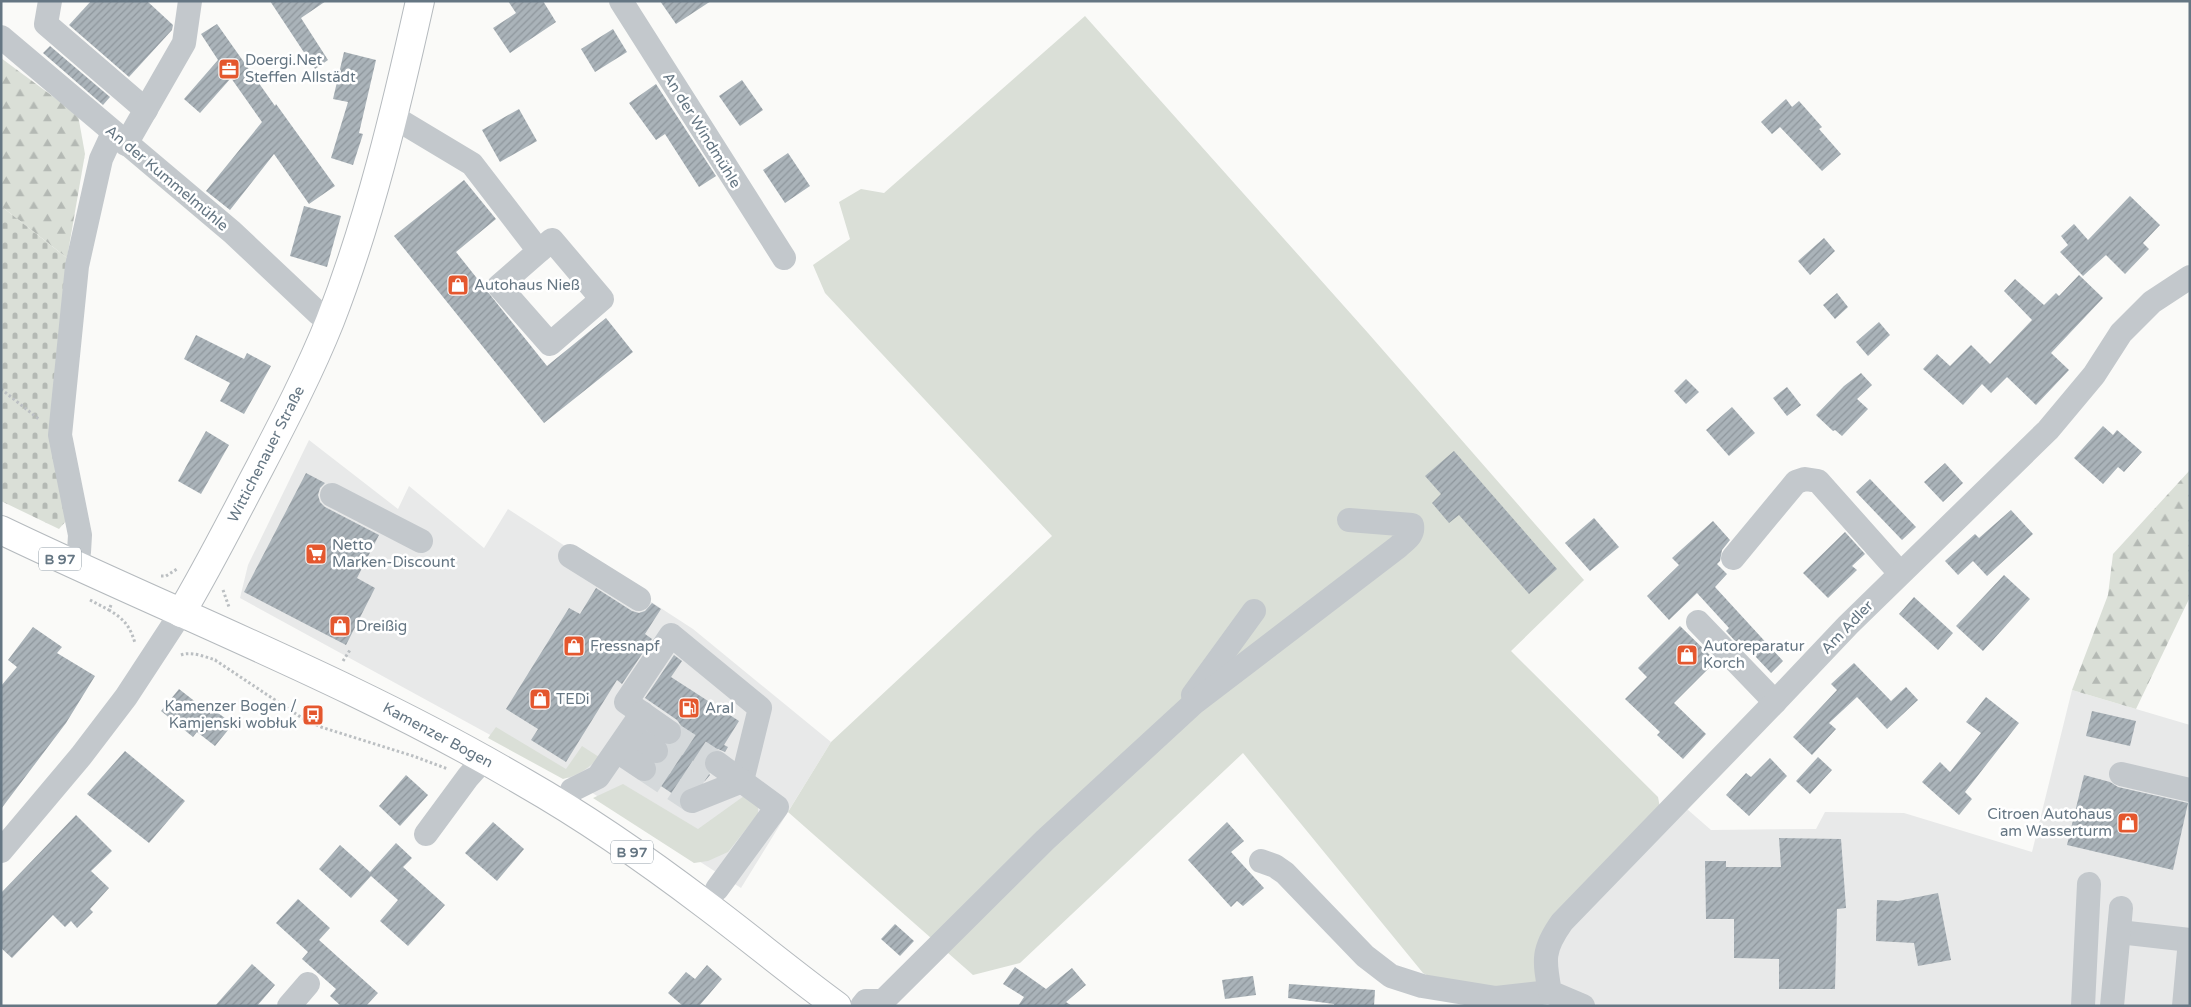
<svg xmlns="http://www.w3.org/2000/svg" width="2191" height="1007" font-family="'Varela Round',sans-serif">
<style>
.built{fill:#e8e9e9}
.green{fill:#dadfd7}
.forest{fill:url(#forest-firs)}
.cemetery{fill:url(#cemetery-stones)}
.building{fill:url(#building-hatch)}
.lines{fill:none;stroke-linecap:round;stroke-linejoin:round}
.minor-tunnel{stroke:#d5d9db;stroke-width:24;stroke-dasharray:24 12;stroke-linecap:butt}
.major-casing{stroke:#b5babe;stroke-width:30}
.path{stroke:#bbbfc2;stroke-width:3;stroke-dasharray:2.5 2.5;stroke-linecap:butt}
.minor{stroke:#c3c8cc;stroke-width:24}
.major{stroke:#fff;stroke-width:28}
.labels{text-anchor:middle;stroke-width:5;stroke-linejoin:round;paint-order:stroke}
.shield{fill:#fff;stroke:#939fa8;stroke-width:1}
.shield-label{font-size:14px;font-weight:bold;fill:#657683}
.poi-label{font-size:15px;fill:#657683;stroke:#fff;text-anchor:start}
.street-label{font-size:15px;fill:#657683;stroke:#fff}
</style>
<defs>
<pattern id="forest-firs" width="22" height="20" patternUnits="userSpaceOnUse" patternTransform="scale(1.25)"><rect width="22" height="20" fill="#dadfd7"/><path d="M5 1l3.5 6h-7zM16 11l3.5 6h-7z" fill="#b4b9b4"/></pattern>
<pattern id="cemetery-stones" width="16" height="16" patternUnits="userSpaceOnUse" patternTransform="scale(1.25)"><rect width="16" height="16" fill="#dadfd7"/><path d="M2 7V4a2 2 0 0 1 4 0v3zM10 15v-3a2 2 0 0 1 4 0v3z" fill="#b4b9b4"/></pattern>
<pattern id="building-hatch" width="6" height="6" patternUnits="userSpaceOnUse" patternTransform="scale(1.25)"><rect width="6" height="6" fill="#aab3b9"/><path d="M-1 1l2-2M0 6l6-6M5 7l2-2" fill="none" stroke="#8e969c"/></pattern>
</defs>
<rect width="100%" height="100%" fill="#fafaf8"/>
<g class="built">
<path d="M309,440L398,509L409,486L484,548L508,509L693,629L831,742L741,888L569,778L240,598L248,565Z"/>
<path d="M2072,690L2190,725V1006H1585L1550,992L1549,940L1679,802L1711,830L1816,829L1825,812L1904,813L2032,852Z"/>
</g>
<g class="green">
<path d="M1085,16L1368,333L1584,580L1511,651L1658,797L1662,819L1562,922L1549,992H1453L1423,973L1243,753L1020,963L973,975L788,812L831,742L1052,536L825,293L813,265L850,239L839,202L861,189L884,193Z"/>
<path d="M496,727L566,769L582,746L599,757C589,769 578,775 563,779L488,738Z"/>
<path d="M623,784L698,829L744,796L758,804V814L728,852L708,861L694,863L593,798Z"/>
</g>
<g class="forest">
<path d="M1,58L78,115L85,154L67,258L1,206Z"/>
<path d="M2190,470V597L2136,709L2072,690L2108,595L2113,554Z"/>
</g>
<path class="cemetery" d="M1,206L67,258L65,522L59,529L1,501Z"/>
<g class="building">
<path d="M91,1H147L173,25L172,30L129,77L69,25Z"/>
<path d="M270,1H326L301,18L328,60L315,69Z"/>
<path d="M508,1H543L556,22L510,53L493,28L516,13Z"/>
<path d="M660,1H711L676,24Z"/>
<path d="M217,24L275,106L276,104L335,186L309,204L274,154L230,210L206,191L262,122L231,78L200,113L184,99L218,60L201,34Z"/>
<path d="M613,29L627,52L595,72L581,49Z"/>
<path d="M50,46L110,97L103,105L43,53Z"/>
<path d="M344,52L376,60L359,133L363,134L353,165L331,158L348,102L333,99Z"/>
<path d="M742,80L763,110L740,126L719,96Z"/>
<path d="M656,84L716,176L699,187L665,134L656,140L629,103Z"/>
<path d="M1786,99L1792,107L1799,101L1822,127L1819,129L1841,154L1822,171L1780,127L1772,134L1761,122Z"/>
<path d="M519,109L537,141L500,162L482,130Z"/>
<path d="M788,153L810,186L785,203L763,170Z"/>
<path d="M464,180L496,219L456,252L547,366L606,318L633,352L544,423L394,236Z"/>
<path d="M2130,196L2160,225L2143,243L2149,249L2125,274L2106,255L2083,276L2060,252L2068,245L2061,236L2074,224L2088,240Z"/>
<path d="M304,206L341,216L327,267L290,256Z"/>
<path d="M1824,238L1835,251L1810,275L1798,261Z"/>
<path d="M2079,275L2103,298L2051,353L2069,370L2036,405L2007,377L1991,393L1982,384L1963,405L1923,369L1937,354L1950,366L1971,345L1990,364L2032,320L2004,291L2015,279L2044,305L2056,293L2059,296Z"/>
<path d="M1837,293L1848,307L1835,319L1823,305Z"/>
<path d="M1879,322L1890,335L1868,356L1856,342Z"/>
<path d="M196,335L244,359L247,353L271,366L244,414L220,401L230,383L184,359Z"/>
<path d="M1861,373L1872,385L1857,399L1868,409L1842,436L1835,430L1833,431L1816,415L1844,386Z"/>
<path d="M1686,379L1699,392L1686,404L1674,391Z"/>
<path d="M1787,387L1801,405L1787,416L1773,398Z"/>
<path d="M1732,407L1755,433L1729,456L1706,430Z"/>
<path d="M2103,426L2113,435L2117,430L2142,452L2124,472L2118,467L2103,484L2074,458Z"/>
<path d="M206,431L229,445L201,494L178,481Z"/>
<path d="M1454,451L1557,569L1529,594L1459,515L1449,523L1432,503L1441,494L1425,476Z"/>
<path d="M1945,463L1963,483L1943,502L1924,482Z"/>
<path d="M306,473L325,483L320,488L318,495L320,502L325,507L379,535L357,578L375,588L346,645L244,592Z"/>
<path d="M1870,479L1916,527L1902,540L1856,492Z"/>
<path d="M2011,510L2033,534L1987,576L1973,561L1958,575L1945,561L1975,534L1979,538Z"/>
<path d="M1594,518L1619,547L1590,571L1565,543Z"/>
<path d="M1713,521L1730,540L1722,550L1720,561L1717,564L1727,574L1715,587L1783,661L1771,673L1739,639L1736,642L1726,631L1729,628L1697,593L1669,620L1647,596L1679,565L1672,558Z"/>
<path d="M1845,532L1865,554L1852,566L1857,570L1828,598L1803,573Z"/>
<path d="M2004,575L2030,599L1983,651L1956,626Z"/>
<path d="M596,588L632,611L639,613L645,611L652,603L661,609L645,634L652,639L622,684L617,680L566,762L531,740L538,729L506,709L569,608L580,614Z"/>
<path d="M1914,597L1953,633L1938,650L1899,614Z"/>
<path d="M1680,626L1716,661L1674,703L1706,734L1683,759L1657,735L1660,732L1625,699L1647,677L1638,668Z"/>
<path d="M33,627L62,647L57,653L95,676L66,723L1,809V686L17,667L8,660Z"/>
<path d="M674,655L682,661L671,677L739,721L724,745L728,747L725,752L718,749L712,750L706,755L703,762L704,768L710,775L705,781L686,788L679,798L652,780L658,770L657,764L662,763L668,758L670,752L669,746L675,744L680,739L683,734L682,727L677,720L645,698Z"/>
<path d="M1854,663L1891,701L1906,687L1918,700L1887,729L1857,697L1829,723L1836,729L1812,755L1793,737L1837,690L1831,684Z"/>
<path d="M179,689L211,714L214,710L233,724L215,746L197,732L193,737L161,711Z"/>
<path d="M1986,697L2019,723L1965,792L1972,799L1959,815L1922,782L1940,762L1950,772L1981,733L1966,722Z"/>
<path d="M2092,711L2136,721L2130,746L2086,736Z"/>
<path d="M125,751L185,801L149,843L87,794Z"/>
<path d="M1818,757L1832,770L1810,794L1796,781Z"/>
<path d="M1770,758L1787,776L1749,816L1726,795L1746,773L1751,777Z"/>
<path d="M406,775L428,795L400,826L379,806Z"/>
<path d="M2084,775L2110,782L2118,787L2188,803L2173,870L2067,845Z"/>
<path d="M76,815L112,851L91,871L109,888L90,909L93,912L77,928L71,921L65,927L53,915L12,958L1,948V893Z"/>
<path d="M493,822L524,849L497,881L465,853Z"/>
<path d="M1227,822L1244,841L1231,852L1264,888L1243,906L1237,901L1231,907L1188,860Z"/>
<path d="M1779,838L1841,839L1846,908L1837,909L1835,989H1779V959L1734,958V919H1706L1705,861H1726V867H1781Z"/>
<path d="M396,843L412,858L403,867L445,905L408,946L380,921L398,900L371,876L351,898L319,869L340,845L370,872Z"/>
<path d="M1938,893L1951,960L1918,966L1914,943L1876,941L1877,900L1898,901Z"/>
<path d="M298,899L330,928L319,940L378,993L366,1006H341L330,996L336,989L302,959L308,952L276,923Z"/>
<path d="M895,924L914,941L900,956L881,939Z"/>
<path d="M252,964L275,985L257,1006H215Z"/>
<path d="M707,965L722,979L699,1006H683L668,993L686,972L695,979Z"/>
<path d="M1015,967L1046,989L1072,968L1086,985L1066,1002L1072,1006H1018L1024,997L1003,984Z"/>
<path d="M1253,976L1256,995L1225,999L1222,980Z"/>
<path d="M1289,984L1375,990L1374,1006H1334V1004L1288,998Z"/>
</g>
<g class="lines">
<g class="minor-tunnel">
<path d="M669,732L717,763"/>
<path d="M656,751L704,782"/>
<path d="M644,769L692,801"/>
</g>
<g class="major-casing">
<g id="major">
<path d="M1,530C176,614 358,684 525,783C588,819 648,861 706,905C750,938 792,973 837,1006"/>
<path d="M181,613C209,566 234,516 260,467C285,419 310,371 330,321C370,218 396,109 420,1"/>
</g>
</g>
<g class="path">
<path d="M1,389L40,420"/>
<path d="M161,576H166L177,569"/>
<path d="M223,590L229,607"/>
<path d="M90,600L109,610"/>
<path d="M111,605L109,610C124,619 130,626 135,643"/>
<path d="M181,655C192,651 205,657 216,660"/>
<path d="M215,660L302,718L321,727L413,756L448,769"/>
<path d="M343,661L350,650"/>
</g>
<g class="minor">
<path d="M50,1L46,24L146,110"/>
<path d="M621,1L784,258"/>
<path d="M1,37L232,232L318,313L329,321"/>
<path d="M392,116L472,164L539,251L499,286L550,344L602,299L552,240L539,251"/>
<path d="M126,144L184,43L190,1"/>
<path d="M332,495L421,541"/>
<path d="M570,556L639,599"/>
<path d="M1733,558L1796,482L1805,479L1818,481L1900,573"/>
<path d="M73,565L79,552L80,535L60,435L77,266L101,159L113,133"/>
<path d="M1698,622L1775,702"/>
<path d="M1193,695L1254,611"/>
<path d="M669,732L626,702L671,635L760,708L742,781"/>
<path d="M629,733L656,751"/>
<path d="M617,751L644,769"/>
<path d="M2121,774L2190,790"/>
<path d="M572,790L598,777L642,713"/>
<path d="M692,801L742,781"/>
<path d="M426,834L468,777L484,759"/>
<path d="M1,851L81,756L126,697L181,613"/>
<path d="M1261,861L1275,866L1285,873L1365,956L1391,976L1422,986L1496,998L1550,992"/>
<path d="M717,889L777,807L717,763"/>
<path d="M2119,932L2190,940"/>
<path d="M289,1006L308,984"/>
<path d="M862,1006L866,1001H883L1045,840L1194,703L1398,547C1405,540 1414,536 1412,525L1349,520"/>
<path d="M1583,1006L1550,992C1544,960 1542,950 1562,922L1775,702L1848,625L2048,430L2094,375L2121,333L2152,302L2190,277"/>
<path d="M2083,1006L2089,884"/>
<path d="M2112,1006L2121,908"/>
<path d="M2184,1006L2190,940"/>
</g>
<use href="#major" class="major"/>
</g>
<defs>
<g id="office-square" transform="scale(1.125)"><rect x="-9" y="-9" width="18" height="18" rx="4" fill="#e4572e" stroke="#fff"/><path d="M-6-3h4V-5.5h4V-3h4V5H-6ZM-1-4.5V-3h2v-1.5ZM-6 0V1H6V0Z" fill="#fff"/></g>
<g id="shop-square" transform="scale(1.125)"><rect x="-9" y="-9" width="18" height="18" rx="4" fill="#e4572e" stroke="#fff"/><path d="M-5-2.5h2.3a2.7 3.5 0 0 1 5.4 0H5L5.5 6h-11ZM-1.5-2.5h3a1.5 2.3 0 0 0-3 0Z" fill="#fff"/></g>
<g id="supermarket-square" transform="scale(1.125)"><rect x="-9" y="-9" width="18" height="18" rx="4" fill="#e4572e" stroke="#fff"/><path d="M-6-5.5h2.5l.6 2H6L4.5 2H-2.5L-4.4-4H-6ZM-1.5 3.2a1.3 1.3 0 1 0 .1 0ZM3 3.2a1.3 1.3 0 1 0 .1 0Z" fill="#fff"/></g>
<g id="fuel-square" transform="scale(1.125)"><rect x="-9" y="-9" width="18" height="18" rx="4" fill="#e4572e" stroke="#fff"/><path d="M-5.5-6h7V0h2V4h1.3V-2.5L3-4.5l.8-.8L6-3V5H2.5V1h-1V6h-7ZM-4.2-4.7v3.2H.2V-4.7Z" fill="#fff"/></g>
<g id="bus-square" transform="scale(1.125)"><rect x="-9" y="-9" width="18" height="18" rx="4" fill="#e4572e" stroke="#fff"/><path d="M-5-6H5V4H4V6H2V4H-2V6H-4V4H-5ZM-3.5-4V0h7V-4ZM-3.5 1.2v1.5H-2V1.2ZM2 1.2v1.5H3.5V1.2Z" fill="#fff"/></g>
</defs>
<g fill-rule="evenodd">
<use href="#office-square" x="229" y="69"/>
<use href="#shop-square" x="458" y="285"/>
<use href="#supermarket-square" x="316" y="554"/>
<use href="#shop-square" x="340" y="626"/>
<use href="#shop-square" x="574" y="646"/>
<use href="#shop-square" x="1687" y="655"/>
<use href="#shop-square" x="540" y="699"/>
<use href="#fuel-square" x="689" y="708"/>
<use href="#bus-square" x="313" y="715"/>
<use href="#shop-square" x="2128" y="823"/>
</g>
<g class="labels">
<g class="shield">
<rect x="39" y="547.5" width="42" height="23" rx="4"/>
<rect x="611" y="840.5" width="42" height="23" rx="4"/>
</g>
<g class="shield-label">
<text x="60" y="564">B 97</text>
<text x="632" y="857">B 97</text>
</g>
<g class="poi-label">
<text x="245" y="65">Doergi.Net<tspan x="245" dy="17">Steffen Allstädt</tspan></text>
<text x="474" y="290">Autohaus Nieß</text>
<text x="332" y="550">Netto<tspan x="332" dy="17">Marken-Discount</tspan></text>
<text x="356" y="631">Dreißig</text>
<text x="590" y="651">Fressnapf</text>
<text x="1703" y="651">Autoreparatur<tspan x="1703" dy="17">Korch</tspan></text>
<text x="556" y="704">TEDi</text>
<text x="297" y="711" text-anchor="end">Kamenzer Bogen /<tspan x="297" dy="17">Kamjenski wobłuk</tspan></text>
<text x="705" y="713">Aral</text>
<text x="2112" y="819" text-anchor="end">Citroen Autohaus<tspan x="2112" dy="17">am Wasserturm</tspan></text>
</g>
<g class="street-label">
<text transform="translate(702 130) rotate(58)" y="5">An der Windmühle</text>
<text transform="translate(167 178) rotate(40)" y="5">An der Kummelmühle</text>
<text transform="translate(266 454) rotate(-63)" y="5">Wittichenauer Straße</text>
<text transform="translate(1847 627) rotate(-46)" y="5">Am Adler</text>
<text transform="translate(438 735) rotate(28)" y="5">Kamenzer Bogen</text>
</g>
</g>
<rect width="2191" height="1007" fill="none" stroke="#657683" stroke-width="5"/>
</svg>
